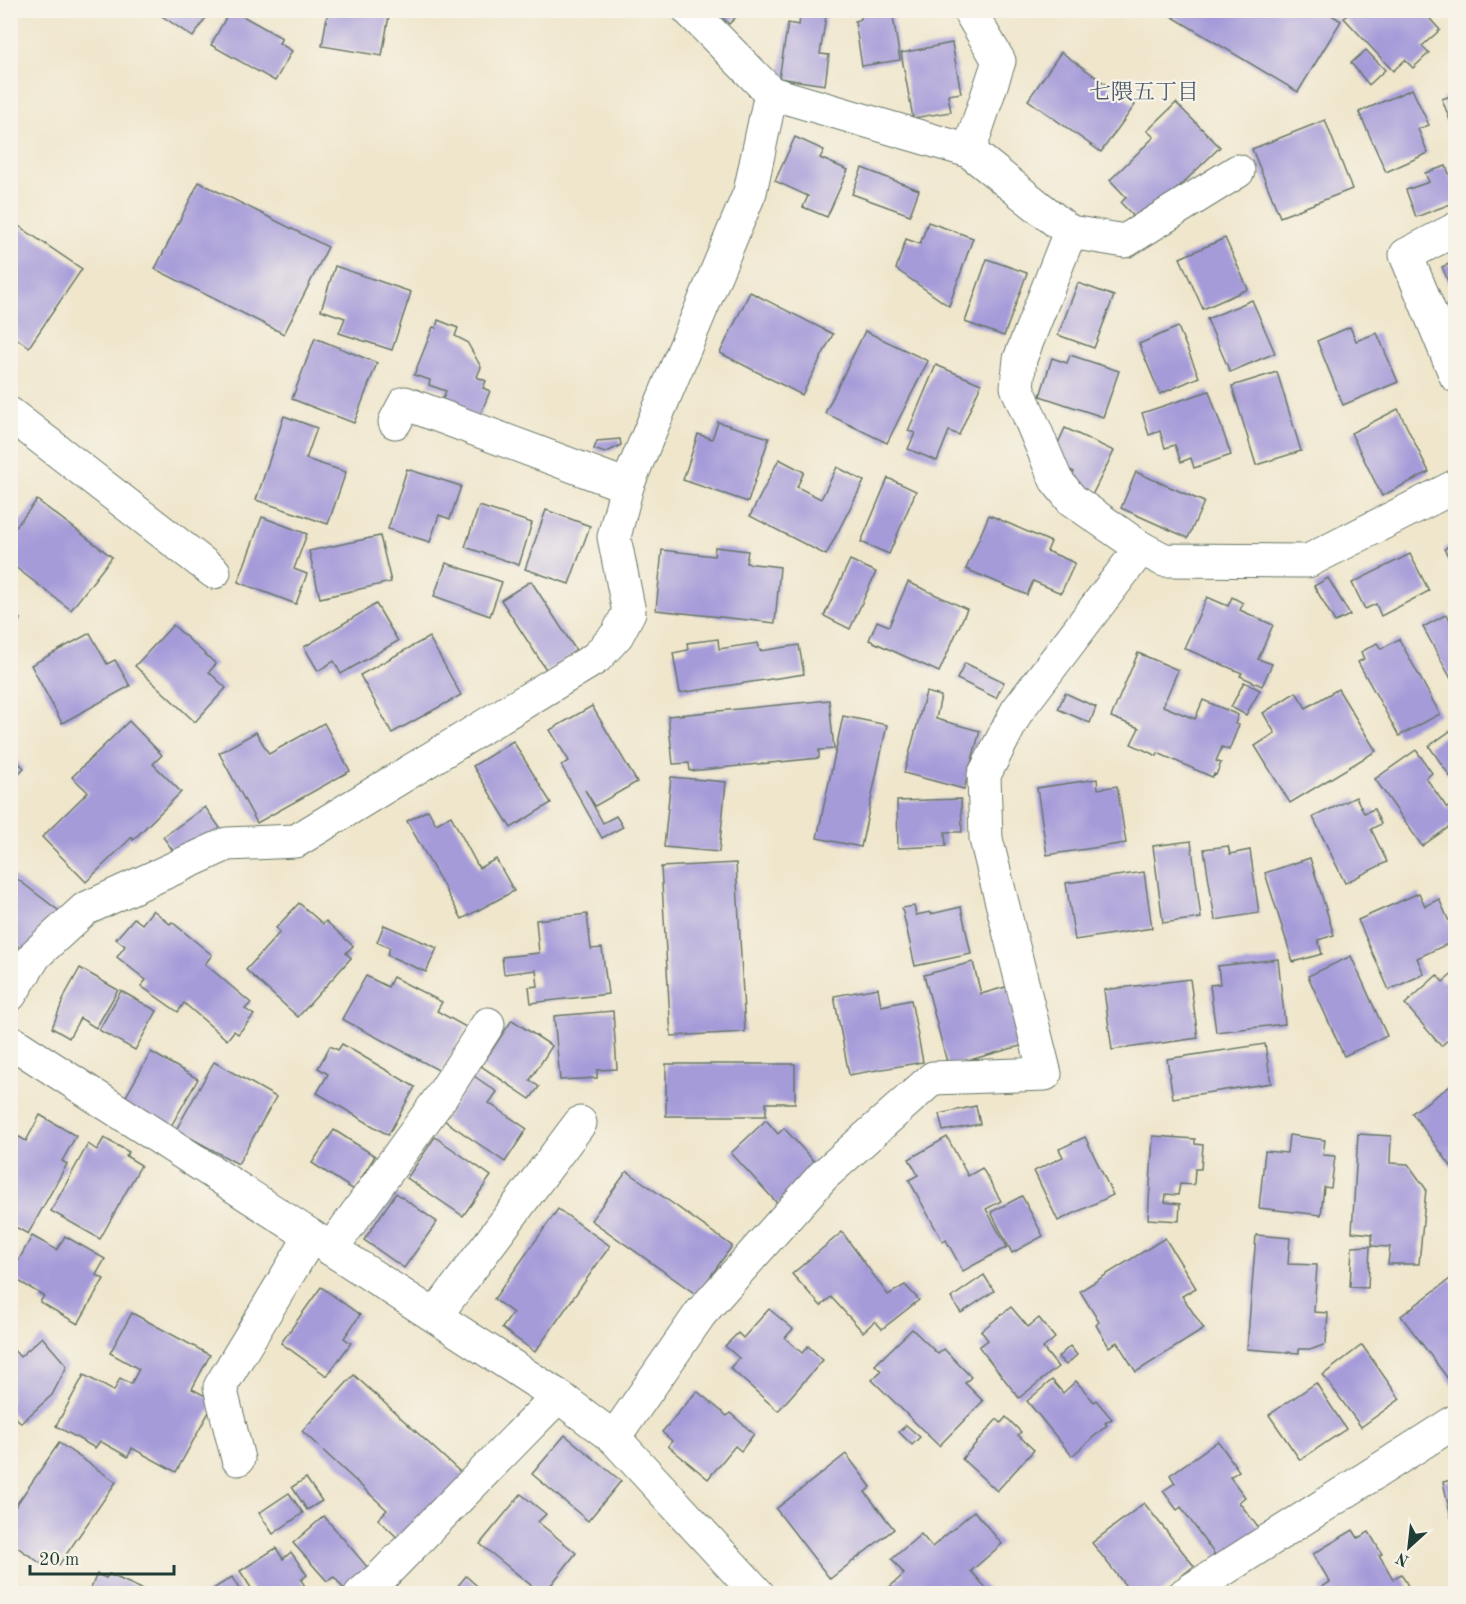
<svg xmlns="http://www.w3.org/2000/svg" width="1466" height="1604" font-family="'Old Standard TT','Noto Serif JP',serif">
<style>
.building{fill:#a69bd9}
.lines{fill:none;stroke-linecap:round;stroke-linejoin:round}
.minor-casing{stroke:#687869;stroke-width:35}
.minor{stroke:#fff;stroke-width:33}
.labels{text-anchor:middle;stroke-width:4.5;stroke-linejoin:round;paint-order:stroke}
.neighbourhood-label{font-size:22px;fill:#4e5e6e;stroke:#f7f3e8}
</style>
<rect width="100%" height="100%" fill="#f7f3e8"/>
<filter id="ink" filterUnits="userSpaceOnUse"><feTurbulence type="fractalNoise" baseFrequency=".0167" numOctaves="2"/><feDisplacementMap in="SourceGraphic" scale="12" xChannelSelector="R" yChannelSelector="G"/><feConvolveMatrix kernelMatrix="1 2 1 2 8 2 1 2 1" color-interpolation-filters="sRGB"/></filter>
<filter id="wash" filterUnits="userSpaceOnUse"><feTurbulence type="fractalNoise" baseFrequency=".008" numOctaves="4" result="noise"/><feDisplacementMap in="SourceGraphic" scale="24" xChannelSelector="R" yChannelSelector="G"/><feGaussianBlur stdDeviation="1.35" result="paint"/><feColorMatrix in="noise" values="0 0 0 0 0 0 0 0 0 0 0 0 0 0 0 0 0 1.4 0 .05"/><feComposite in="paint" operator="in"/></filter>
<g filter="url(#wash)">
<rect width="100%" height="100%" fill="#efe6cc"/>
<g id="blocks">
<g class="building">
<path d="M153,10H211L193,37Z"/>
<path d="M230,10H232L282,38L279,43L292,51L275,81L211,45Z"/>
<path d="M328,10H390L382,56L322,46Z"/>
<path d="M715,10H743L729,24Z"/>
<path d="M801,10H827L820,54L829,55L825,85L779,78L788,23L799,25Z"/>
<path d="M860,10H892L900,60L862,66L855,21L861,19Z"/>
<path d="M1161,10H1324L1341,21L1298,92Z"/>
<path d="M1353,10H1422L1440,30L1422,46L1429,53L1413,68L1405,60L1393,71L1344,18Z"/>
<path d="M952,43L961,93L948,95L951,112L913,118L901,53Z"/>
<path d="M1366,50L1385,70L1369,85L1351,63Z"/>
<path d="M1061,52L1135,105L1101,152L1028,100Z"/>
<path d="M1412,89L1429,125L1418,129L1428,153L1386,172L1359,112Z"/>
<path d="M1456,94V134H1455L1442,99Z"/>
<path d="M1176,103L1220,147L1141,224L1121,203L1126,197L1110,180L1154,137L1147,131Z"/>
<path d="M1325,120L1352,189L1280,217L1252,149Z"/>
<path d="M795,137L824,150L820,158L848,170L827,217L803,207L808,196L775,181Z"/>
<path d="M1446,166L1456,192V202L1416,217L1406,190L1429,182L1425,173Z"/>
<path d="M862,168L919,190L910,215L852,194Z"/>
<path d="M199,182L328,247L284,334L155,269Z"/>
<path d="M10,220L82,269L29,347L10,334Z"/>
<path d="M928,222L973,238L949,306L896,269L906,239L920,244Z"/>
<path d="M1225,238L1248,289L1203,309L1180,258Z"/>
<path d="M987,259L1027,273L1004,336L965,322Z"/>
<path d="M1456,261V300L1442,267Z"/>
<path d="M335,266L411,292L392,350L339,333L345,318L321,310Z"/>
<path d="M1078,283L1114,296L1094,348L1058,335Z"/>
<path d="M750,292L833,334L802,395L720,353Z"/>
<path d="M1252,300L1275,353L1230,372L1207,319Z"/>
<path d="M438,320L458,328L455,336L467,342L481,367L477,377L486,381L483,388L490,391L479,418L441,403L446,391L429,385L430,380L414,375L433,327L436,328Z"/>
<path d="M1178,327L1199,377L1160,394L1139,344Z"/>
<path d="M1350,327L1356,341L1377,333L1398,382L1343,405L1317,341Z"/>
<path d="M865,331L928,361L887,443L825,413Z"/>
<path d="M315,338L377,363L354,423L292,399Z"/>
<path d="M1070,355L1119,371L1103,417L1040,396L1052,358L1067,363Z"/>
<path d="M936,365L981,384L959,435L949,431L937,461L908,449L915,433L908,431Z"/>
<path d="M1277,372L1301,451L1256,465L1232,386Z"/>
<path d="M1209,391L1231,455L1194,468L1191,458L1181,462L1175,445L1165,448L1160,431L1149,435L1142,413Z"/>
<path d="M1398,409L1429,472L1382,496L1351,433Z"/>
<path d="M284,416L317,428L306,459L346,472L328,524L256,500Z"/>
<path d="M718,422L769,438L748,502L683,480L698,434L712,439Z"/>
<path d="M1065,428L1114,451L1091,497L1068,486L1074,472L1050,461Z"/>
<path d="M620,439L621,445L605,453L594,449L597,441Z"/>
<path d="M779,459L804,472L797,487L821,499L837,467L864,481L826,555L750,516Z"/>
<path d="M407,469L461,486L450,519L439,515L430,542L388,529Z"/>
<path d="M1136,472L1204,502L1188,538L1121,508Z"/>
<path d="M888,478L916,491L889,554L861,542Z"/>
<path d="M37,500L112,557L71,610L10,563V534Z"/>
<path d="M479,506L532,523L519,565L465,547Z"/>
<path d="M546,510L590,526L569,584L525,569Z"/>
<path d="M989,515L1051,542L1047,551L1075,563L1061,593L1033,581L1027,595L966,569Z"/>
<path d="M262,517L307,534L294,569L307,574L296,604L238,582Z"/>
<path d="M380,536L391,582L320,598L309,551Z"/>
<path d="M1456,542V570L1444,549Z"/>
<path d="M715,547L748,551L746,563L780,567L775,623L656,610L662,550L714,556Z"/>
<path d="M1410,554L1429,591L1381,616L1376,604L1365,609L1352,583Z"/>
<path d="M850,560L876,572L850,629L824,616Z"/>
<path d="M446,563L502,582L490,616L434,596Z"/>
<path d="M1328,578L1350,615L1335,622L1314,586Z"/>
<path d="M531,581L577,652L547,671L501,600Z"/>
<path d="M908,582L967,609L939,672L869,640L877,621L889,626Z"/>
<path d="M1207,597L1228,606L1232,597L1243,603L1240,610L1273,625L1258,659L1272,664L1262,686L1240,676L1242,673L1184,648Z"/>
<path d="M376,604L398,641L341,674L334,661L318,671L304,647Z"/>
<path d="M10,612L20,619L10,631Z"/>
<path d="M1447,614L1451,623L1456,620V688L1423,627Z"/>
<path d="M173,625L216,664L209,672L226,688L195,722L135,666Z"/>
<path d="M90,633L107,664L115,660L130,686L62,723L31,665Z"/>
<path d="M429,637L461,695L392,733L360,675Z"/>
<path d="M718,639L719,649L758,643L760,651L799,645L804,674L680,693L673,653L688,650L687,643Z"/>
<path d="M1399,639L1440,714L1399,736L1358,662L1364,659L1361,652L1377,643L1381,649Z"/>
<path d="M1138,653L1178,670L1163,706L1195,719L1203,700L1238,715L1235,724L1239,725L1229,750L1222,747L1216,761L1221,763L1216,775L1214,774L1212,777L1158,753L1157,756L1131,744L1139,728L1111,717Z"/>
<path d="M965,663L1004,682L996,698L957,679Z"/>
<path d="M1244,682L1260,690L1246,715L1231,707Z"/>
<path d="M1338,689L1376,751L1290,803L1255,746L1275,733L1263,713L1296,692L1306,708Z"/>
<path d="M926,692L941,696L936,719L980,731L964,789L904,773Z"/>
<path d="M1065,693L1096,707L1090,723L1058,709Z"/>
<path d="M829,700L834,749L819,750V758L690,771L689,763L673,764L668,716Z"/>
<path d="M592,706L637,782L595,806L585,790L603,823L616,816L623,827L602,838L561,765L569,761L550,730Z"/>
<path d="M843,716L887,725L861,847L817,838Z"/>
<path d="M129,721L162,755L153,764L181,792L133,840L132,837L86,882L42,837L88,792L72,777Z"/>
<path d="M324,723L350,771L257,823L219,753L256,732L269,754Z"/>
<path d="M1456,727V785L1429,746Z"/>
<path d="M513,741L551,803L511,828L473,766Z"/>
<path d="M1416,750L1432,773L1426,778L1447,808L1456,802V822L1422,846L1375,779Z"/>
<path d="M10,754L24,768L10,782Z"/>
<path d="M671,777L726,782L719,852L664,847Z"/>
<path d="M1097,779L1098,789L1117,786L1126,843L1047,855L1037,788Z"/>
<path d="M1356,797L1364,813L1374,809L1381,824L1371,829L1387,862L1345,883L1313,817Z"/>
<path d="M961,799L962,832H945L946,846L898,848L897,801Z"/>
<path d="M205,807L223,832L181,862L163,837Z"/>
<path d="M428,810L436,824L451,816L479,868L496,859L514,891L462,919L407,821Z"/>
<path d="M1191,841L1201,918L1163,923L1153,846Z"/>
<path d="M1228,846L1230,854L1250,850L1259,913L1215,920L1204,849Z"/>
<path d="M1310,858L1334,935L1318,940L1322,954L1293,962L1265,873Z"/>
<path d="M736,863L745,1032L671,1036L661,867Z"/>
<path d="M1144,872L1152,928L1075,940L1066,883Z"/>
<path d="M12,875L59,911L27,953L10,941V878Z"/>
<path d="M1419,893L1425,906L1439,899L1456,937V940L1417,958L1424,974L1389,990L1358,920Z"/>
<path d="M299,903L323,924L326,921L353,946L346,953L351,958L298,1017L246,970L280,932L276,928Z"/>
<path d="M914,906L916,915L930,912L931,914L961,907L971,954L915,966L902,908Z"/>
<path d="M153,910L170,924L172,922L212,955L205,964L251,1003L245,1009L254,1015L238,1034L234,1031L227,1040L184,1003L178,1012L141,986L146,980L117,957L125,946L116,939L134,918L142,924Z"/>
<path d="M587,914L591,949L602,948L608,994L531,1003L529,987L538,986L536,970L504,974L502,957L539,953L536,920Z"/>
<path d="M384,925L437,948L426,972L387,955L390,948L377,942Z"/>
<path d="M1351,956L1387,1036L1344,1056L1308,976Z"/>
<path d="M1278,959L1285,1024L1216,1032L1210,985L1220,984L1218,966Z"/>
<path d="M973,962L981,994L1009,986L1024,1045L948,1066L924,975Z"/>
<path d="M80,968L118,990L96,1028L80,1018L69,1038L52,1028L66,993Z"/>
<path d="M1456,971V1033L1441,1046L1405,1004L1437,975L1443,982Z"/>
<path d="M366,976L388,987L393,977L442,1002L437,1011L466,1027L442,1072L342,1019Z"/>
<path d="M1190,979L1198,1038L1112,1050L1104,990Z"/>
<path d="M878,988L881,1006L911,1000L923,1062L849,1075L834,996Z"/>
<path d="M121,991L157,1011L135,1050L99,1030Z"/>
<path d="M613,1011L617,1069L597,1070V1078L560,1080L554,1016Z"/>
<path d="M512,1020L552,1046L530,1080L539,1087L530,1099L481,1066Z"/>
<path d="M342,1044L415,1087L388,1135L317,1093L328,1074L318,1068L330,1046L338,1050Z"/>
<path d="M1265,1044L1271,1083L1173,1098L1167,1059Z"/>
<path d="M151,1052L198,1079L167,1133L120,1107Z"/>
<path d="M214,1062L276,1097L238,1164L176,1130Z"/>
<path d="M666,1064H795V1103H766V1116H666Z"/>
<path d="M474,1076L497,1092L489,1103L527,1129L505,1162L444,1120Z"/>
<path d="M1456,1082V1173L1412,1113Z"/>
<path d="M976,1106L980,1124L943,1131L939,1114Z"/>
<path d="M40,1115L76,1136L62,1161L67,1164L28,1234L10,1224V1140L14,1134L26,1141Z"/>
<path d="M766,1120L778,1134L784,1128L819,1167L778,1204L731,1153Z"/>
<path d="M334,1130L375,1156L354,1190L312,1163Z"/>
<path d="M1358,1134L1391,1136L1390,1163L1408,1164L1426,1189L1419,1264H1388L1390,1247L1372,1246V1234L1352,1232Z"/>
<path d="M1289,1135L1325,1140L1323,1155L1335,1156L1331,1188L1324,1187L1321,1215L1259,1208L1265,1151L1287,1153Z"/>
<path d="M1153,1136L1195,1139V1144L1203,1145L1201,1169H1195L1194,1185L1180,1184L1178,1195L1166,1194L1165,1202L1180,1204L1179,1221L1148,1219Z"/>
<path d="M435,1137L491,1176L463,1216L407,1178Z"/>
<path d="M947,1137L968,1176L982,1168L1001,1201L986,1209L1007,1247L963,1271L946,1240L943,1242L909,1180L918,1175L909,1159Z"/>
<path d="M1085,1137L1113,1195L1058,1221L1034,1171L1063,1157L1059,1149Z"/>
<path d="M104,1138L129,1152L126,1156L141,1165L100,1239L51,1211L88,1144L97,1150Z"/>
<path d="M627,1171L732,1246L697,1295L591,1220Z"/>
<path d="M396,1193L437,1222L404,1268L364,1240Z"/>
<path d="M1022,1196L1043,1236L1012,1253L991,1212Z"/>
<path d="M558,1209L610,1246L535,1352L502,1328L513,1313L494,1299Z"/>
<path d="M842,1232L888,1295L905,1285L919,1300L882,1329L875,1321L863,1332L831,1297L821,1306L792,1274Z"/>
<path d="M1256,1235L1290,1238L1288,1264L1317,1265L1314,1312L1328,1313L1326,1344L1313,1349H1299V1353L1247,1349Z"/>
<path d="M32,1236L57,1250L65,1236L105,1259L96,1275L104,1279L78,1324L40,1302L44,1296L10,1276Z"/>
<path d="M1165,1238L1196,1288L1182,1296L1204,1329L1136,1372L1117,1342L1109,1347L1096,1325L1099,1322L1080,1291Z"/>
<path d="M1370,1246L1368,1288L1350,1287L1352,1247Z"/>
<path d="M984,1275L994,1291L961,1313L951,1298Z"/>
<path d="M1450,1279L1456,1287V1382L1452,1384L1401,1316Z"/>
<path d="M321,1287L360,1315L344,1338L351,1343L327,1376L281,1343Z"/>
<path d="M1011,1307L1028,1327L1039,1318L1055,1338L1043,1348L1058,1367L1019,1398L979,1347L988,1340L981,1331Z"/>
<path d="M769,1309L793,1329L785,1338L802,1353L808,1346L823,1360L778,1411L730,1368L739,1358L725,1346L738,1333L743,1338Z"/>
<path d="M132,1313L210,1355L192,1389L215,1401L176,1472L132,1448L128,1457L100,1441L95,1448L56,1426L84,1375L114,1391L120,1378L131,1384L139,1369L110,1353Z"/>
<path d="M912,1329L938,1354L944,1349L971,1377L965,1383L983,1401L939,1446L872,1380L881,1371L875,1365Z"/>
<path d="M42,1337L67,1366L52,1395L21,1423L10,1411V1346L20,1357Z"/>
<path d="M1362,1345L1400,1399L1361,1427L1323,1375Z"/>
<path d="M1070,1346L1077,1355L1066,1365L1058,1357Z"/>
<path d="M354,1375L469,1480L407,1547L378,1519L387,1510L302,1431Z"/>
<path d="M1052,1380L1063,1393L1076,1381L1094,1402L1096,1400L1112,1419L1105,1423L1107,1425L1072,1456L1027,1401Z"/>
<path d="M1316,1383L1346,1429L1300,1460L1269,1415Z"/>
<path d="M697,1391L727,1416L730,1413L754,1434L741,1451L735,1446L708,1479L668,1446L672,1441L662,1432Z"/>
<path d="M1006,1417L1021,1432L1018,1435L1034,1450L997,1491L962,1459L997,1419L1001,1423Z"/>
<path d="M906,1425L920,1437L912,1445L899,1432Z"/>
<path d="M565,1435L621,1481L588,1521L532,1474Z"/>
<path d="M1218,1441L1239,1471L1230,1477L1245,1497L1239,1502L1260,1530L1218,1559L1181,1507L1177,1510L1163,1491L1175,1483L1170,1475Z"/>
<path d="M59,1443L116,1482L59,1565L48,1556L43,1565L10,1542V1514Z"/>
<path d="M846,1454L871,1487L865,1492L894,1529L830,1579L776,1509Z"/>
<path d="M306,1478L322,1501L307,1510L292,1487Z"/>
<path d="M1456,1479V1535H1455L1443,1482Z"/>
<path d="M289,1493L303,1513L273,1534L259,1513Z"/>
<path d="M521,1494L546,1514L538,1522L576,1553L544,1594H542L480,1544Z"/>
<path d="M1144,1503L1194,1566L1159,1594H1132L1092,1543Z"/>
<path d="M974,1511L1002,1544L971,1571L987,1589L981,1594H885L884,1592L904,1574L892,1559L921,1534L932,1547Z"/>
<path d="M324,1516L374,1575L348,1594L334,1577L327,1581L293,1543Z"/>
<path d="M1353,1530L1358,1538L1369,1532L1382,1554L1379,1555L1393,1579L1401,1574L1413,1594H1322L1319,1589L1330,1582L1313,1554Z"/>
<path d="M276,1548L283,1559L291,1552L307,1575L301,1580L310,1594H255L240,1571Z"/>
<path d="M97,1574L106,1578L109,1574L146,1591L145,1594H88Z"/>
<path d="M466,1576L486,1594H451Z"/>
<path d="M232,1577L242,1594H205Z"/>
</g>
</g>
</g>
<g filter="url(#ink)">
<use href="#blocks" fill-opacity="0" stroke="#687869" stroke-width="1.5"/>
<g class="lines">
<g class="minor-casing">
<g id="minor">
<path d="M689,10L771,93L969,151L1070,232L1020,359L1017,387L1056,480L1072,500L1141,548L1164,560L1308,561L1456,486"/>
<path d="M969,10L999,61L969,151"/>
<path d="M1456,229L1406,255L1456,376"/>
<path d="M1070,232L1125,241L1238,171"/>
<path d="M10,414L214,572"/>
<path d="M395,422L405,403L627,486"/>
<path d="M10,995L36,954L85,909L227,844L296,841L596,658L617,635L629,612L614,537L627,486L750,192L771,93"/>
<path d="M10,1041L558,1396L614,1438L758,1594"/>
<path d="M331,1249L441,1097L488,1024"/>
<path d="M435,1316L580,1123"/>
<path d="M614,1438L700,1314L823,1176L933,1078L1045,1074L986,839L984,775L1017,711L1141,548"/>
<path d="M238,1459L220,1387L311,1236"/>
<path d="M361,1594L381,1577L558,1396"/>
<path d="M1185,1594L1456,1421"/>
</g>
</g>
<use href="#minor" class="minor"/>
</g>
</g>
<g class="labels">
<g class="neighbourhood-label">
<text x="1144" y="99">七隈五丁目</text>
</g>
</g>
<rect width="1466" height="1604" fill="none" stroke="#f7f3e8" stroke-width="36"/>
<g transform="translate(1409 1547) rotate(207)" stroke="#f7f3e8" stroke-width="4.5" paint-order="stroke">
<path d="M0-4.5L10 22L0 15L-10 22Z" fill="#1f3d34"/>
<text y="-9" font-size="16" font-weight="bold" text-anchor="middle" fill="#1f3d34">N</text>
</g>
<path d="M30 1565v9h144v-9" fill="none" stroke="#1f3d34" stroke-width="3"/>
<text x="39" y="1565" font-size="18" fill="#1f3d34" stroke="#f7f3e8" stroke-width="4.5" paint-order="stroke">20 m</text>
</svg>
